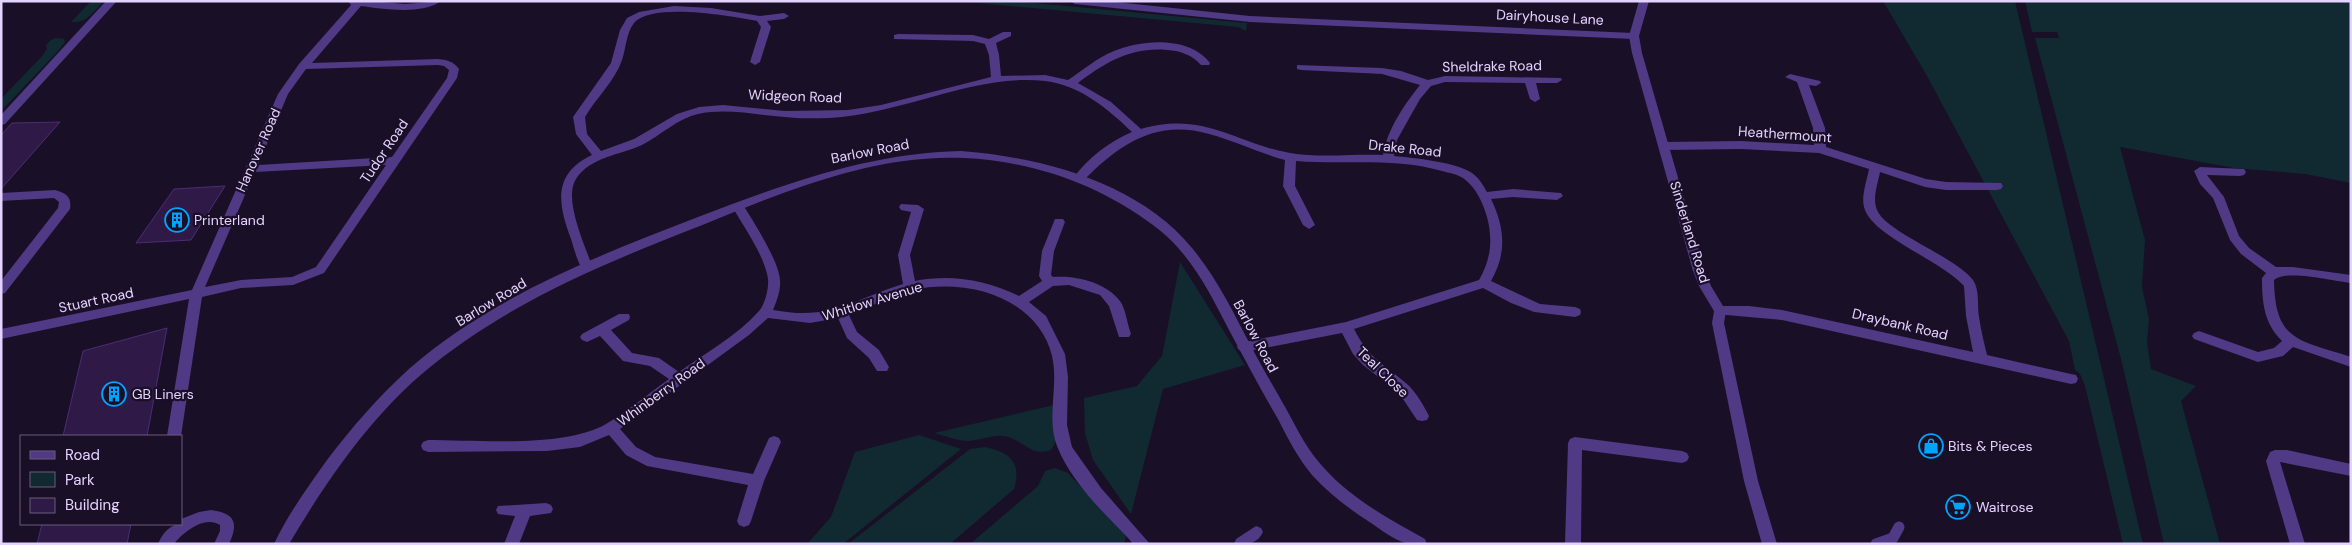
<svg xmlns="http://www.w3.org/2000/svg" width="2352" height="545" font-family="'DM Sans',sans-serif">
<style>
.green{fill:#112930}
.building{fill:#2f1a47;stroke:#4d2c73}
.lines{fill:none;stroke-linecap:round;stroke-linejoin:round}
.pedestrian{stroke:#503985;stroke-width:11}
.minor{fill:#503985;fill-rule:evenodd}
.tertiary{fill:#503985;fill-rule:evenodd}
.labels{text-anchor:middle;stroke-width:4.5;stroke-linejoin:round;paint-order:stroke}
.street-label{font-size:14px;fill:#e4d3ff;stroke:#190f26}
.poi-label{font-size:14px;fill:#e4d3ff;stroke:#190f26;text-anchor:start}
</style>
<rect width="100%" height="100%" fill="#190f26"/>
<g class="green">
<path d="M91,1H104C94,11 86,24 71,22Z"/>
<path d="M955,1H1013L1247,23L1246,31L1238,27Z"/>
<path d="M1883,1H2015L2143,544H2123L2085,386L2080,374L2075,370L2069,341L1927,76Z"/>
<path d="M2025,1H2351V183L2305,174L2234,168L2120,147L2145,240L2142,287L2149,319L2147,342L2151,369L2196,386L2181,401L2220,544H2164L2122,363L2035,38H2059L2057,32H2032Z"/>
<path d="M56,38L64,39L65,42L59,50L1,111V99L43,55L47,49L46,45L51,40Z"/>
<path d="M1180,262L1245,365L1163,389L1131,514L1093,460L1085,433L1084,398L1137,386L1162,356Z"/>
<path d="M1054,405L1055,443L1051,450C1032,457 1025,442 1008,437C996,433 982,440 969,441C958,441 945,436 934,433Z"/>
<path d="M919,435L961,449L843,544H807L831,517L855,452Z"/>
<path d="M985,447C1010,452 1022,463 1014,489L950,544H848L970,449Z"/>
<path d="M1055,468L1068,473L1126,536L1124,544H970L1038,486L1045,471Z"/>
</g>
<g class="building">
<path d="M60,122L1,189V135L12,123Z"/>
<path d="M225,186L191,240L136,243L174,189Z"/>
<path d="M167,328L147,436H63L83,351Z"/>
<path d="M42,524H131L127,544H37Z"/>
</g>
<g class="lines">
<path class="pedestrian" d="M1876,544L1893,538L1899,527"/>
<g class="minor">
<path d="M106,1H117L5,124L1,125V115Z"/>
<path d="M371,1L405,4L441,1C423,15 382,9 361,6L312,63L438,59C447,60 453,61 459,69L457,78L324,273L293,285L241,288L202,297L181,436H167L189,299L1,339V329L192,290L278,94L299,64L351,5L348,1ZM438,65L444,66L449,70L447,78L392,157L258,165L288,94L306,69ZM386,165L316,267L292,277L241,280L205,287L255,172Z"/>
<path d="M1070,1H1106L1250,16L1634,33L1639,36L1634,39L1250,22L1075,4Z"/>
<path d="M674,6L711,8L760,16L784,13L789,16L784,19L767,21L771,27L760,62L755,65L750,62L761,27L757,21C731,16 652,2 634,23C626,33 626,49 622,60C615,81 596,98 585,117L587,134L601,151L634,139L677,114L699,107L723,105L785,111L848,110L881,105L991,77L989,55L985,44L973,41L894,39V35L898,34L973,35L989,39L1003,32H1011V36L996,43L999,55L1001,76L1045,75L1068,80C1083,70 1097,58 1114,51C1142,39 1190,36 1210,63L1209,65H1201C1192,55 1181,51 1167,50C1131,47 1106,62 1078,83L1111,102L1141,129C1204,111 1234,143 1290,153C1318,158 1354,154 1383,155C1387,130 1404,105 1420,85L1382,74L1301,70L1297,69V65L1382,68L1401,71L1428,80L1445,76L1561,78L1562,80L1557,83H1536L1540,99L1535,102L1530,99L1525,83L1445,82L1431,86L1420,99L1397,140L1394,156C1414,158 1456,162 1472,173C1479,178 1483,185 1487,192L1513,189L1561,193L1563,196L1557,200L1513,197L1491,199C1505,228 1507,253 1491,281L1540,304L1575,307L1580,309L1581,312L1580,315L1575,317L1534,312L1511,303L1483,288L1354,329C1370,360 1383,363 1407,384C1416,392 1424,406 1429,416L1427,420L1422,421L1417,420L1399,393L1363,365L1353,354L1342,333L1244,352L1239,350L1237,347L1239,344L1244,342L1346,322L1479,280C1491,259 1493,240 1487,217C1483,203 1476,187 1463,178C1457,174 1449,173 1442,171C1394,157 1345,165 1296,161L1295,186L1315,225L1309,229L1303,225L1283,186L1285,160C1259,153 1235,141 1209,134C1156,119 1120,144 1084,180L1080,181L1074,177C1088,158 1110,141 1132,132C1108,109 1080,85 1045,81C976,73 902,114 830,118C815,118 800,119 785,117C756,115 727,108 698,114C677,119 661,135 642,145C620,155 590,157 576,179C563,199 585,245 592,266L586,270L582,269C577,260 574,249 571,239C558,204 552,174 592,155L576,134L573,117L611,63L620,30L627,18L639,12Z"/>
<path d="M1790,74L1820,81L1821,83L1816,86L1809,85L1825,128L1826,147L1926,179L1946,182L2001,183L2003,186L2001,189L1997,190H1946L1925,187L1880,172C1878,183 1873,196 1876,207C1881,231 1954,255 1973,280C1980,290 1977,306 1979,317C1981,330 1984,343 1987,355L2071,374L2076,375L2078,379L2076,383L2071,384L1782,320L1715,314L1714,311L1715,308L1720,306H1749L1782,310L1973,352L1966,316L1964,286C1941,260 1871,236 1864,207C1861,196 1867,180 1869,169L1819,153L1741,149L1664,150L1658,146L1664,142L1741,141L1814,145L1813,128L1797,82L1785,77Z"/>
<path d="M2200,167L2244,169L2246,172L2244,175L2240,176L2207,175L2224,197L2239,236L2249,248L2276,267H2293L2351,275V283C2333,281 2287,269 2274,280C2275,342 2299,340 2351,357V367L2293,347L2283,356L2258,362L2194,339L2192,336L2194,333L2199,331L2258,352L2274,348L2282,341C2264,323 2262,303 2262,278L2266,273L2241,254L2230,240L2213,198L2200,184L2194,171Z"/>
<path d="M55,190C66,193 72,197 70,209L5,293L1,294V281L58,208L59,202L54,198L1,201V193Z"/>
<path d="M738,202L742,203C753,221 779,261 780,280C781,290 777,300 773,310C832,321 851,300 903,284L898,255L911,212L901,210L899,207L901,204L918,205L924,209L910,255L915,281C951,274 986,280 1019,296L1042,281L1039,276L1042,251L1055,219H1063L1065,222L1054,251L1051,275L1053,277C1075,275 1106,282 1120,301C1126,309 1127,324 1131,334L1129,337H1119L1109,306L1100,295L1069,285L1053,286L1029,302L1046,316L1065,354L1068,377L1067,425L1072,447L1101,488L1150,544H1133L1129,539C1103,512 1071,482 1057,446C1046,418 1059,386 1052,356C1038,297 966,278 913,290C891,295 871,307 849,315L857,332L879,350L889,367L887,371H877L869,358L847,338L838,318L810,323L768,318L749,335L620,429L636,447L655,457L753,474L769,438L774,436L779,438L781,442L764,481L751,521L749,525L744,527L739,525L737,521L748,485L647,466L626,455L609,435L580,447L547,451L428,452L423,450L421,446L423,442L428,440C477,440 565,448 606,424C628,411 648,394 669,379L650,366L623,361L600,336L587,342L582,340L580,337L582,334L619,314H629L630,317L629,320L611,330L632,353L659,358L679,372C705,353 737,336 759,311C765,304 769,288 768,279C765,256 743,226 732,206Z"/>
<path d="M1575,437L1682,451L1687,453L1689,457L1687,461L1682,463L1582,450L1581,544H1565L1568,443L1570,439Z"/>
<path d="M2275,450H2287L2351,464V476L2280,462L2305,544H2290L2266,461L2270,452Z"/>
<path d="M546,503L551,505L553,509L551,513L530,516L519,544H504L515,516L498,514L496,510L498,506Z"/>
<path d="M211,510C235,513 239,523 229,544H214L220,531V525C205,515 183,532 174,544H158C162,534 170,524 181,524V519L199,512Z"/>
<path d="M1256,526L1261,528L1263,532C1257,545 1246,544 1234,544L1236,539Z"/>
</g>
<g class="tertiary">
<path d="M1639,1H1649L1639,36L1642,53L1705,271L1711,286L1726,311L1724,323L1758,481L1777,544H1762L1744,481L1712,323L1714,311L1699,286L1693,271L1632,53L1629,36Z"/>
<path d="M961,151C1041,157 1139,183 1192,248C1217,278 1234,314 1252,348C1264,371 1277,392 1289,414C1299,433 1309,452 1324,468C1352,499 1389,519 1425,539L1427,544C1421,544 1412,545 1406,543C1393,540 1379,528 1368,521C1348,508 1328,493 1312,475C1298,458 1288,439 1278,419C1261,390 1245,360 1229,330C1209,291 1189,251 1153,225C1098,184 1032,161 964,158C874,154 786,191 705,224C605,263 506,303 423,373C368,420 326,482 289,544H274C288,514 308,487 327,460C352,427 379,396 410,368C493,296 597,256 698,217C784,184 869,153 961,151Z"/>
</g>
</g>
<defs>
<g id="building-ring" transform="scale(1.25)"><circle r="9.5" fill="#190f26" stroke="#00a4fe" stroke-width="1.5"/><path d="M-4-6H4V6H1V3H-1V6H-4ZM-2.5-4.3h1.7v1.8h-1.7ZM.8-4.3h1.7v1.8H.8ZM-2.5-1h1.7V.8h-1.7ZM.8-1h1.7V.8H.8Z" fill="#00a4fe"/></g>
<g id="shop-ring" transform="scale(1.25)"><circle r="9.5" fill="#190f26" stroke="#00a4fe" stroke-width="1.5"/><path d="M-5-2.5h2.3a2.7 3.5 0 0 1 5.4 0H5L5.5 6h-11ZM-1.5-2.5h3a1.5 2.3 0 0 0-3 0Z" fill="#00a4fe"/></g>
<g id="supermarket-ring" transform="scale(1.25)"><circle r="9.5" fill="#190f26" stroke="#00a4fe" stroke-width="1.5"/><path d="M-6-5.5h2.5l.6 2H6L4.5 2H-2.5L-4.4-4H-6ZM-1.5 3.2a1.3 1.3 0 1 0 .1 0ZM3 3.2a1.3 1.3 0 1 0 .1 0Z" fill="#00a4fe"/></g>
</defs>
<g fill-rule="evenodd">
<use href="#building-ring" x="177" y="220"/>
<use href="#building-ring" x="114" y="394"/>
<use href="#shop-ring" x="1931" y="446"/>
<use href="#supermarket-ring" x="1958" y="507"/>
</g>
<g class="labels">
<g class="street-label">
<text transform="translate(1550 17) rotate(3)" y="5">Dairyhouse Lane</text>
<text transform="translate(1492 66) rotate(-1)" y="5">Sheldrake Road</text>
<text transform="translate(795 96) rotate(2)" y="5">Widgeon Road</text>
<text transform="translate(1785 134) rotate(4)" y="5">Heathermount</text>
<text transform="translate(1405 148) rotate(6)" y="5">Drake Road</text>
<text transform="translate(258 150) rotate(-66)" y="5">Hanover Road</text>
<text transform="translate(384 151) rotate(-56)" y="5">Tudor Road</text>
<text transform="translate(870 151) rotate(-11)" y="5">Barlow Road</text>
<text transform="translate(1690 232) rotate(73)" y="5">Sinderland Road</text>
<text transform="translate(96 300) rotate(-12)" y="5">Stuart Road</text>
<text transform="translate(872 301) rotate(-17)" y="5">Whitlow Avenue</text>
<text transform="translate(491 302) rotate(-31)" y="5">Barlow Road</text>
<text transform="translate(1900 324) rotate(13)" y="5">Draybank Road</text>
<text transform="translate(1256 336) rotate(62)" y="5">Barlow Road</text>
<text transform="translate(1383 372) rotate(44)" y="5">Teal Close</text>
<text transform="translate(661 392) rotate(-36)" y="5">Whinberry Road</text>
</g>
<g class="poi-label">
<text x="194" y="225">Printerland</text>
<text x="132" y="399">GB Liners</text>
<text x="1948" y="451">Bits &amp; Pieces</text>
<text x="1976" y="512">Waitrose</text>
</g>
</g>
<rect width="2352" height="545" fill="none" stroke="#e4d3ff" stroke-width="5"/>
<rect x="20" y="435" width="162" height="90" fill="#190f26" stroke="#6a5d7d"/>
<rect x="30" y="451" width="25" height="8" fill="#503985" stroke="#6a5d7d"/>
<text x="65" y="460" font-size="15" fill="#e4d3ff">Road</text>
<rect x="30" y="472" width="25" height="15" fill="#112930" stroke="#6a5d7d"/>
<text x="65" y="485" font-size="15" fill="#e4d3ff">Park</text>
<rect x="30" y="498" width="25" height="15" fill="#2f1a47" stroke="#6a5d7d"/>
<text x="65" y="510" font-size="15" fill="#e4d3ff">Building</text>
</svg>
